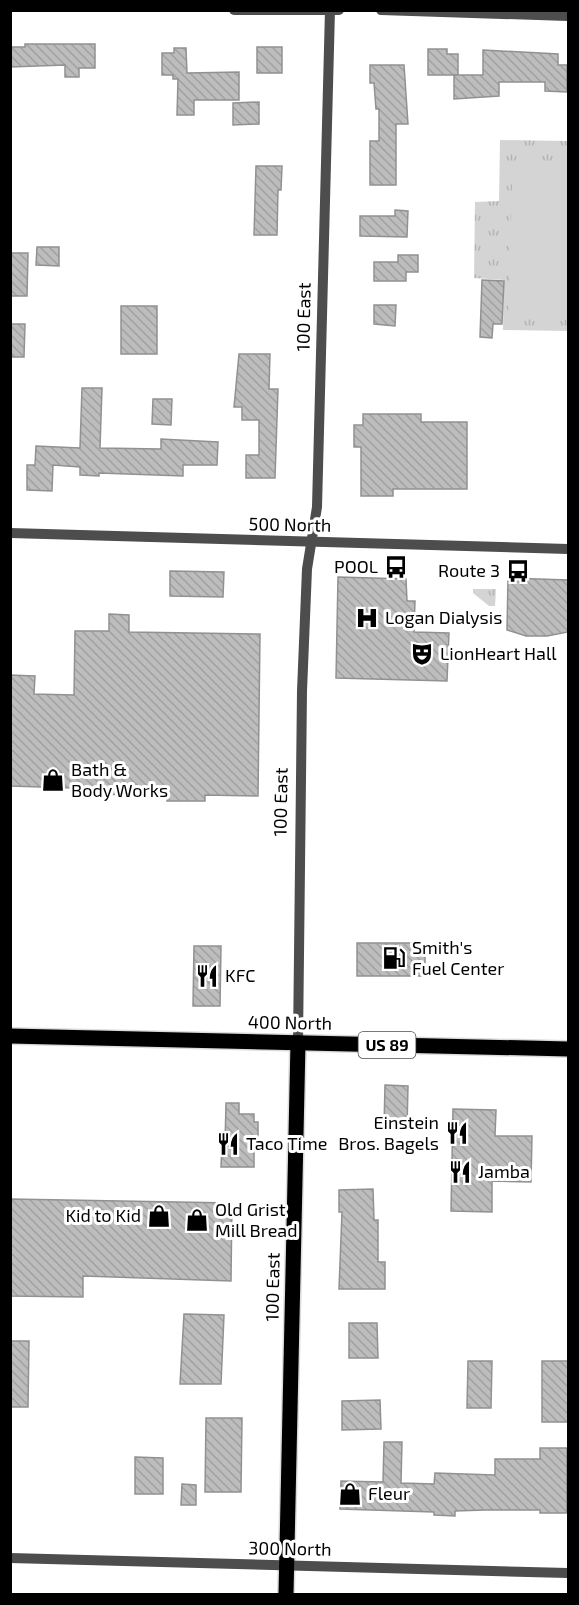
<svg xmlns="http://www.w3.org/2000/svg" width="579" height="1605" font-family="'Exo 2',sans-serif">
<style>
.grass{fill:url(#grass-tufts)}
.pitch{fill:#d4d4d4}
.building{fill:url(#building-back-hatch);stroke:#919191;stroke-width:1.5}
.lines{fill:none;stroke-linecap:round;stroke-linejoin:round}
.major-casing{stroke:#dbdbdb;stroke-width:18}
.minor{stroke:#4d4d4d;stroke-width:10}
.major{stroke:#000;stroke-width:15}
.labels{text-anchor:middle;stroke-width:6;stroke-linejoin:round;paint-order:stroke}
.shield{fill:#fff;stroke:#4c4c4c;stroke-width:1.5}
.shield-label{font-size:16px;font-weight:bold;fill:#000}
.street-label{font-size:18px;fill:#000;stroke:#fff}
.poi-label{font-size:18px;fill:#000;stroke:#fff;text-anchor:start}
</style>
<defs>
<pattern id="grass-tufts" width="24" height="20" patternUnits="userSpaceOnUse" patternTransform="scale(1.5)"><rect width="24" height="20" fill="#d4d4d4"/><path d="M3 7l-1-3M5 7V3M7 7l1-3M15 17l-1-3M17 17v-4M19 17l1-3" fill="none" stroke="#b4b4b4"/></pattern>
<pattern id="building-back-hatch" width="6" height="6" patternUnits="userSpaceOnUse" patternTransform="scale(1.5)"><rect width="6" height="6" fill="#bdbdbd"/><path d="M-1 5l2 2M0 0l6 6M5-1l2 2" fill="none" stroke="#a1a1a1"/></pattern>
</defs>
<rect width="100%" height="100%" fill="#fff"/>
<g class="grass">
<path d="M500,140L568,141V331L503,330L504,280L474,278L475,202L499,201Z"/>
<path d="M473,589H496L495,606H489L473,593Z"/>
</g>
<path class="pitch" d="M513,161L568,162V320L508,318Z"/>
<g class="building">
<path d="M25,44H95V68H79V77H65V65L10,67V47H25Z"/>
<rect x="257" y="47" width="25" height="26"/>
<path d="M174,48H186L187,73L239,72V100H194V115H177L178,79H173V75H162V53H174Z"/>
<path d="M428,49H447V54H458V75H428Z"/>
<path d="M483,50L558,54V65H567V92L545,91V82H499V96L454,99V75H483Z"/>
<path d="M370,65H404L408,124H396V185H370V141H379V109H376L374,83H370Z"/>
<path d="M259,102V124L233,125V103Z"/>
<path d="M256,166H282L281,190H278L277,235H254Z"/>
<path d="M395,210L408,211L407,237L360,236V216H395Z"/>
<path d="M37,247H59V266L36,265Z"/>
<path d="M10,253H28L27,296H10Z"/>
<path d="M398,255H418V272H406V281H374V262H398Z"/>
<path d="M482,280L504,281L502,324H493L492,338L480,337Z"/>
<path d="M374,305H396L395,326L374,324Z"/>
<rect x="121" y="306" width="36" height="48"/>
<path d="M10,324H25L24,357H10Z"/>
<path d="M239,354H270L269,389H278L275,478H246V455H259V420H242V407H234Z"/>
<path d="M82,388H102L100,448L161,449V439L218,442L217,465H183V476L99,473V476L80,475V467L53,465L52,491L27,490V465H35L36,446L80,448Z"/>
<path d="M153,399H172L171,425L152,424Z"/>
<path d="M363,414H421V422H467V489H393V496H361V447H354V425H363Z"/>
<path d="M170,571L224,572L223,597L170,596Z"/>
<path d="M338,577L406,579L407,601H415L414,632L449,633L447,681L336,678Z"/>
<path d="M508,578L568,580V632L547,636H526L507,630Z"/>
<path d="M109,614L129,615V632L260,634L258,796L205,795V801H167V795L73,794V788L10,786V675L35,676L34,694L74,695L75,631H109Z"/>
<rect x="357" y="943" width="68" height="33"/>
<path d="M194,946H221L220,1006H193Z"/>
<path d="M385,1085L408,1086L407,1128L384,1127Z"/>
<path d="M226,1103H239V1114H254V1122H258V1144H254V1167H221L222,1144H225Z"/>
<path d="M453,1109L496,1110L495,1136H532L531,1182L492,1181V1212L451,1211Z"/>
<path d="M373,1189L374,1220H378V1262H385V1289H339L342,1212H339V1190Z"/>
<path d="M10,1199L232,1203L231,1281L83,1276V1297L10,1296Z"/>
<path d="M184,1314L224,1315L221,1384H180Z"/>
<path d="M349,1323H377L378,1358H349Z"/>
<path d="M10,1341H29L28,1407H10Z"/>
<path d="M468,1361H492L491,1408H467Z"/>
<rect x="542" y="1361" width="26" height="61"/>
<path d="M380,1400L381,1429L342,1430V1401Z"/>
<path d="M206,1418H242L241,1492H205Z"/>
<path d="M384,1442H402L401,1483L434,1484L435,1473L495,1475V1459H540V1448H567V1513H540V1510H485L455,1511V1516L434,1515V1512L340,1509L341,1481L383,1482Z"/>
<path d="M135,1457L163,1458V1494H135Z"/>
<path d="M182,1484L196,1485V1505H181Z"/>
</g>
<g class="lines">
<g class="major-casing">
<g id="major">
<path d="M10,1036L568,1049"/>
<path d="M286,1594L298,1043"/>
</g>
</g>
<g class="minor">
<path d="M234,10H339"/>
<path d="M381,10L568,16"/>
<path d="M10,533L568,549"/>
<path d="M298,1043L302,691L307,569L317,507L330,10"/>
<path d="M10,1558L568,1573"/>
</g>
<use href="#major" class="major"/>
</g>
<defs>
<g id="bus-bare" transform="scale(1.8)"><path d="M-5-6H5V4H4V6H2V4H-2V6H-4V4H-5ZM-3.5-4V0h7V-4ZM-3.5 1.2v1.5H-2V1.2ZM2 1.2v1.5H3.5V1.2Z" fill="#000" stroke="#fff" stroke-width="2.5" paint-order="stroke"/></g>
<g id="hospital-bare" transform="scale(1.8)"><path d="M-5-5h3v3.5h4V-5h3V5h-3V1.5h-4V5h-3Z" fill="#000" stroke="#fff" stroke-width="2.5" paint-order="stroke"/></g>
<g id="theatre-bare" transform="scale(1.8)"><path d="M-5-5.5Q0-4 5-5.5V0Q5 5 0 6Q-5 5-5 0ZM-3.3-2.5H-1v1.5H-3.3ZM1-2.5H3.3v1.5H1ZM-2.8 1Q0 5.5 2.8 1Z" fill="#000" stroke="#fff" stroke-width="2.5" paint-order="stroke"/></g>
<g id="shop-bare" transform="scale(1.8)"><path d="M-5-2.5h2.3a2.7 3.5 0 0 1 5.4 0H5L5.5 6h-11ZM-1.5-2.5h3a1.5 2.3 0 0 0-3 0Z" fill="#000" stroke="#fff" stroke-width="2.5" paint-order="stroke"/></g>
<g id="fuel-bare" transform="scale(1.8)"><path d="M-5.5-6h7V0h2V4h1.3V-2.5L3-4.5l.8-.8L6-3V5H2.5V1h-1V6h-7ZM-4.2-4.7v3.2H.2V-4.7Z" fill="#000" stroke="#fff" stroke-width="2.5" paint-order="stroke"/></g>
<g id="restaurant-bare" transform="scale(1.8)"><path d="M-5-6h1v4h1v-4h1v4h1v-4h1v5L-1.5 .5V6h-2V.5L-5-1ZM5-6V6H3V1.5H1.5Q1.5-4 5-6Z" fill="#000" stroke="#fff" stroke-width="2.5" paint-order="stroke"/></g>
</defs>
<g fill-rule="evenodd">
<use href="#bus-bare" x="396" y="567"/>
<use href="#bus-bare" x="518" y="571"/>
<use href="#hospital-bare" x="367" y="618"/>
<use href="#theatre-bare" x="422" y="654"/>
<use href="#shop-bare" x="53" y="780"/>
<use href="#fuel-bare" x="394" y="958"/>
<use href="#restaurant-bare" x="207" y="976"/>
<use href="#restaurant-bare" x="457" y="1133"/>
<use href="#restaurant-bare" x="228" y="1144"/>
<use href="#restaurant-bare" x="460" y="1172"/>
<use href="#shop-bare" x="159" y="1216"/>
<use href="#shop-bare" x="197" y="1220"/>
<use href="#shop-bare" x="350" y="1494"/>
</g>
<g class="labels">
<rect class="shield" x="358.5" y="1032" width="57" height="26" rx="4.5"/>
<g class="shield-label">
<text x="387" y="1051">US 89</text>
</g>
<g class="street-label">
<text transform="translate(304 317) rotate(-89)" y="6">100 East</text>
<text transform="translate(290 525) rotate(1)" y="6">500 North</text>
<text transform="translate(281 802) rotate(-89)" y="6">100 East</text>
<text transform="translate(290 1023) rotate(1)" y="6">400 North</text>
<text transform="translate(273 1287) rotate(-89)" y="6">100 East</text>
<text transform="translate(290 1549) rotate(1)" y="6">300 North</text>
</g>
<g class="poi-label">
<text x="378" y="573" text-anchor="end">POOL</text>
<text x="500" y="577" text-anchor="end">Route 3</text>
<text x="385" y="624">Logan Dialysis</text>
<text x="440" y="660">LionHeart Hall</text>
<text x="71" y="776">Bath &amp;<tspan x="71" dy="21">Body Works</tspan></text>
<text x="412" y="954">Smith's<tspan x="412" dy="21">Fuel Center</tspan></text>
<text x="225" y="982">KFC</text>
<text x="439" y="1129" text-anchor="end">Einstein<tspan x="439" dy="21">Bros. Bagels</tspan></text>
<text x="246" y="1150">Taco Time</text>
<text x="478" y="1178">Jamba</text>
<text x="215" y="1216">Old Grist<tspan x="215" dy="21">Mill Bread</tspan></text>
<text x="141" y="1222" text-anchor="end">Kid to Kid</text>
<text x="368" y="1500">Fleur</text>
</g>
</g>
<rect width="579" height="1605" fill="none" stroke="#000000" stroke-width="24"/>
</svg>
